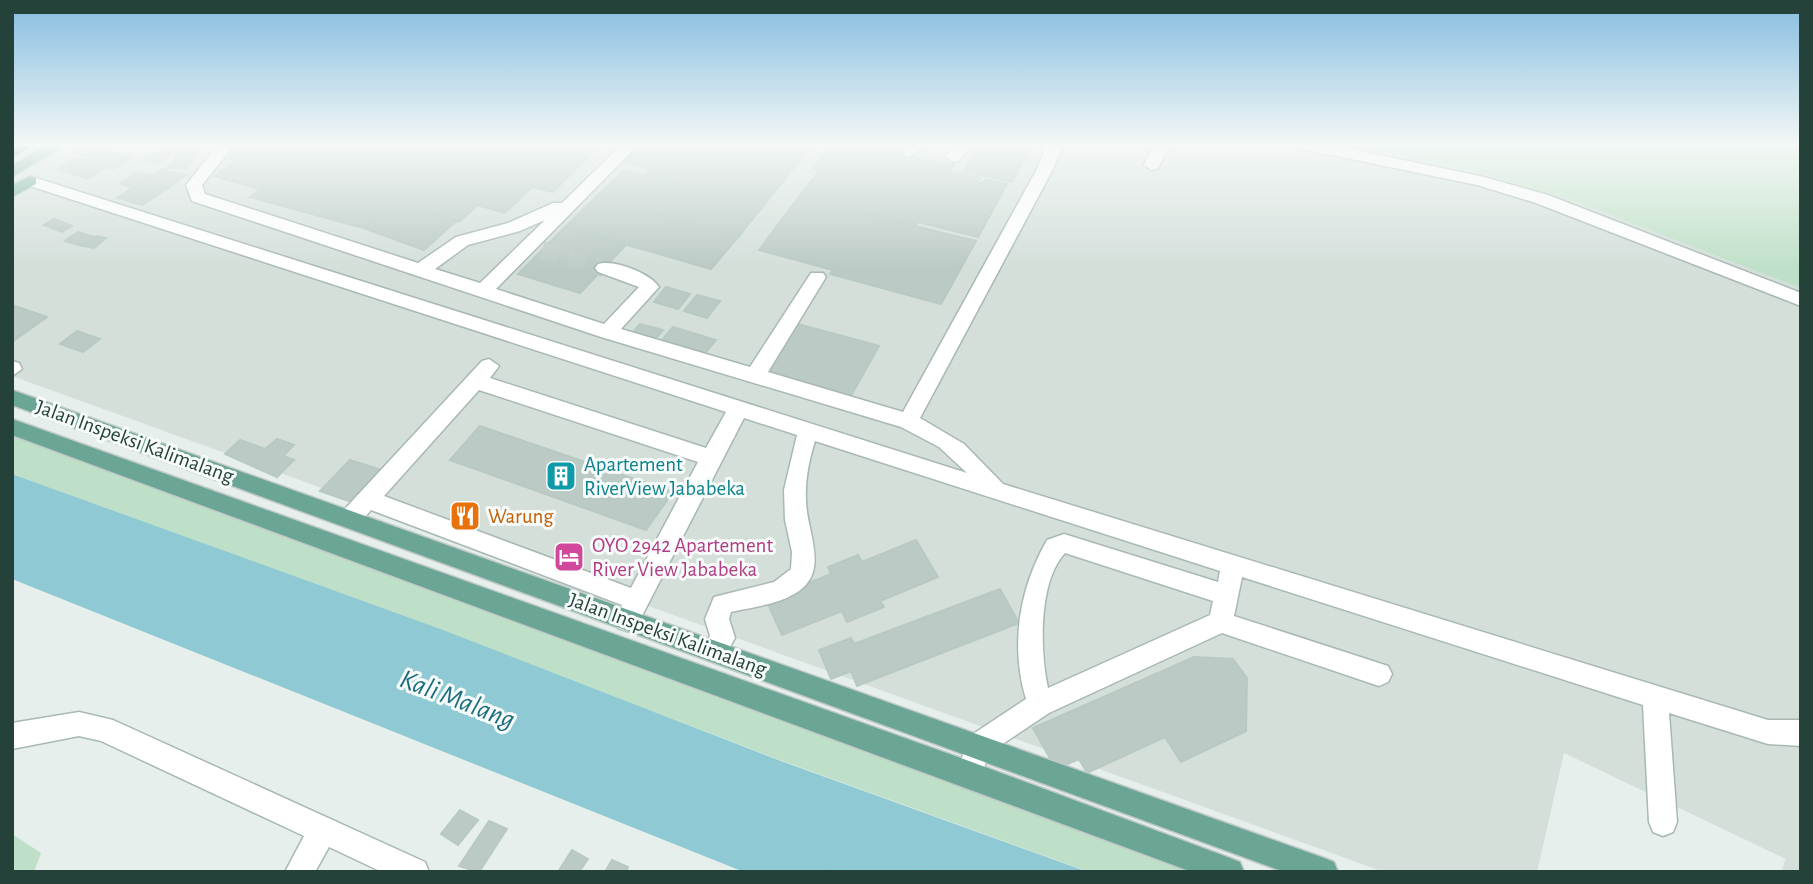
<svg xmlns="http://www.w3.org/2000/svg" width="1813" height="884" font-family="'Alegreya Sans',sans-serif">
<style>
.built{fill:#d4dfda}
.green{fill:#bfe0c8}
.water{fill:#8ec9d4}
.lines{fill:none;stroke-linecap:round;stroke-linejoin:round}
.river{fill:#8ec9d4;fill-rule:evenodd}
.building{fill:#bbcac4;stroke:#b8c9c2;stroke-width:2}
.minor-tunnel{stroke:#bfccc8;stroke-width:18;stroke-dasharray:18 9;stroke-linecap:butt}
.minor-casing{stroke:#a8b8b2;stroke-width:3}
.major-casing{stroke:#c2cac8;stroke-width:3}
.highway-casing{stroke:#c2cac8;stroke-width:3}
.minor{fill:#fff;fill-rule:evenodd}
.major{fill:#6aa596;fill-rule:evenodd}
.highway{fill:#2f6f62;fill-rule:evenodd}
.labels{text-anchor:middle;stroke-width:6;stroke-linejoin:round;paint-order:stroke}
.street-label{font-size:21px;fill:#24423a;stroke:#f7fbf9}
.culture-label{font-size:21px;fill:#0d838f;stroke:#f7fbf9;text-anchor:start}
.food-label{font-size:21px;fill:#c56008;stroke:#f7fbf9;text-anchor:start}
.hotel-label{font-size:21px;fill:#b23c85;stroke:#f7fbf9;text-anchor:start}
.near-water-label{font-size:28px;font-style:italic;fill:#1c6f80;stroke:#f7fbf9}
</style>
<rect width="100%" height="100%" fill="#e6efeb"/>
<path class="built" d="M12,144H1801V872H1781L1786,859L1564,753L1537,872H1384L12,376Z"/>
<g class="green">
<path d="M1349,144H1801V288L1574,201L1477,172Z"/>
<path d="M12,427L1230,872H1089L769,756L454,635L12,474Z"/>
<path d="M12,834L41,853L34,872H12Z"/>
</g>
<path class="water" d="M12,474L443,630L781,761L1088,872H744L12,579Z"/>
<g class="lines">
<g class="river">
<path d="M12,511L207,585L212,596L207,607L194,611L12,540Z"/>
<path d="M771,799L918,857L924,872H849L756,835L750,820L756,805Z"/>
</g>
</g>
<g class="building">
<path d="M83,144H110L89,157L71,152Z"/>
<path d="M174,144H199L203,145L187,168H168L178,154L165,150Z"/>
<path d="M248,144H320L260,189L214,176L237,160L229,158Z"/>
<path d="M320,144H450L459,147L363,228L250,197Z"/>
<path d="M450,144H558L535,165Z"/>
<path d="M558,144H602L584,161L548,153Z"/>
<path d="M646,144L671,147L649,169L616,161L630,148L640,150Z"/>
<path d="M674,144H710L796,165L763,206L644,175Z"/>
<path d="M710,144H814L796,165Z"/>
<path d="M832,144H849L881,152L887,144H896L903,146L897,155L954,165L950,171L980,178L977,182L982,183L985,179L1007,184L978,237L918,222L915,226L799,197L819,171L812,170Z"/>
<path d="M979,144H1033L1012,182L963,171Z"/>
<path d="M459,147L524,163L459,222L392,204Z"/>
<path d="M100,150L113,154L97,164L84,160Z"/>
<path d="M159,151L172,154L158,164L144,161Z"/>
<path d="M116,152L132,157L113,169L97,164Z"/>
<path d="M548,153L584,161L571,174L535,165Z"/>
<path d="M77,158L107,167L88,179L58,169Z"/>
<path d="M524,163L571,174L553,192L532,187L505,213L477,205Z"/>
<path d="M161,169L177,173L158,186L142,182Z"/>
<path d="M624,170L644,175L763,206L739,236L596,197Z"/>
<path d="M138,172L151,175L133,188L120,184Z"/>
<path d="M177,173L186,175L167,189L158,186Z"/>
<path d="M140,183L165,190L142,205L117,198Z"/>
<path d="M596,197L739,236L711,269L565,227Z"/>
<path d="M799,197L915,226L976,241L941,304L830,274L833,270L759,250Z"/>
<path d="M392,204L456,221L424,250L363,228Z"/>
<path d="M54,219L72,226L62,232L44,225Z"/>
<path d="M565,227L626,245L580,293L518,274Z"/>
<path d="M78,232L95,237L82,246L65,241Z"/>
<path d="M96,236L106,238L94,248L84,246Z"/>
<path d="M666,287L690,294L678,309L654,302Z"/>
<path d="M697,295L720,301L707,318L684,311Z"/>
<path d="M12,305L47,317L13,341Z"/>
<path d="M794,323L879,346L848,401L760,376Z"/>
<path d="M640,324L663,330L653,342L630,336Z"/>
<path d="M673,327L716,340L701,358L658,345Z"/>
<path d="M77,331L100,339L83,352L60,344Z"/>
<path d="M480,426L673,492L646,530L450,460Z"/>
<path d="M277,439L294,445L283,456L294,460L277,477L225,454L240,440L265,449Z"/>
<path d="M350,460L384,471L359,499L353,497L349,501L320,491Z"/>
<path d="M916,540L938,577L880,601L884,607L847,622L842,611L782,635L766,600L831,574L828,567L858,555L862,562Z"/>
<path d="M1000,589L1019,623L857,686L851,671L831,679L819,650L851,638L854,644Z"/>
<path d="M1194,657L1233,659L1247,678L1246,731L1181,762L1165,737L1087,773L1079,759L1056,769L1033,728Z"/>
<path d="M460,810L478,820L458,845L441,834Z"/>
<path d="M489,821L507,829L479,872L459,866Z"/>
<path d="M572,850L588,859L579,872H558Z"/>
<path d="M612,860L628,867L626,872H605Z"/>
</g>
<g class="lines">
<path class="minor-tunnel" d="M542,250L604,268"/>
<g class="minor-casing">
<g id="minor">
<path d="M219,144H235L202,185L205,194L418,263L456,237L508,223L553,203H562L622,144H639L496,289L604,324L639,287L598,272L595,268L598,264C614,259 650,273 659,287L621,329L750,367L811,273H823L826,277L768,372L903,412L1036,171L1047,144H1063L1052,171L920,418L964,444L1003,484L1768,720H1801V746L1768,744L1669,713L1677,822L1673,832L1663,836L1653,832L1649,822L1643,705L1242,577L1234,616L1388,666L1392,674L1388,682L1379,686L1222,633L1049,713L989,753L979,783L969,787L959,783L956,774L970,736L1026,699C1010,645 1019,589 1047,540L1064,534L1218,582L1220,571L815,441C809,460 805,480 806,500C806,532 832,573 794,594C776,605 752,607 731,612L729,619L735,638L723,659L714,662L705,659L702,651L710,636L705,619L714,597L774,582L791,569L792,552L785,520L784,490L797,435L744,418L646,608L636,628L627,631L618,628L615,620L622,605L371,510C362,520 357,529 342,524L339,518L342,512L482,361L489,359L499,366L490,378L706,448L726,412L24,184V178H36L967,473L939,447L901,427L601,337L192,201L186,185ZM545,220L480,283L435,269L468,245L520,231ZM479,390L698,462L631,588L384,496ZM1065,553L1213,601L1210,615L1048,688C1040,651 1038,582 1065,553Z"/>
<path d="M909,144H926L909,157L901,152Z"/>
<path d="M955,144H971L960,160L954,162L946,157Z"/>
<path d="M1154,144H1170L1158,168L1152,170L1144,165Z"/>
<path d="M1295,144H1326L1480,176L1548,195L1801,293V306L1536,203L1477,185L1303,149Z"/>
<path d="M12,361L19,363L22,369L12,376Z"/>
<path d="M79,712L113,720L425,862L429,872H382L329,847L315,872H285L304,836L101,741L79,736L12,749V723Z"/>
</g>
</g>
<g class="major-casing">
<g id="major">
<path d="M48,144H67L12,177V165Z"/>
<path d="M30,176L36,178V184L12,197V185Z"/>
<path d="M12,390L1324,858L1334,862L1338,872H1284L12,405Z"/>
<path d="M12,419L969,761L1230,858L1240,862L1244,872H1192L12,435Z"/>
</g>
</g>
<g class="highway-casing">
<path id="highway" d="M16,144H35L12,158V146Z"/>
</g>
<use href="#minor" class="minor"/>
<use href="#major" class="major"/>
<use href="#highway" class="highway"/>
</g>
<linearGradient id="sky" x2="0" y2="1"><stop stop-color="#84bce0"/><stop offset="0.54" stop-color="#f4f8f6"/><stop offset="1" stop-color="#f4f8f6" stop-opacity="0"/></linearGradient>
<rect width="1813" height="268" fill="url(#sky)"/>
<defs>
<g id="building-square" transform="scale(1.575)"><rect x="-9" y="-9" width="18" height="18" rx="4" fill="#0f9aa8" stroke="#f7fbf9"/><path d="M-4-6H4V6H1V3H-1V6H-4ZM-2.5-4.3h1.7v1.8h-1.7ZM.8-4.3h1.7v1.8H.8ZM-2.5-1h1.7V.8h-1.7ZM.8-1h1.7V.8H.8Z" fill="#fff"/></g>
<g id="restaurant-square" transform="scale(1.575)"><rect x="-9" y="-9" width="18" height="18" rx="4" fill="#e8710a" stroke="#f7fbf9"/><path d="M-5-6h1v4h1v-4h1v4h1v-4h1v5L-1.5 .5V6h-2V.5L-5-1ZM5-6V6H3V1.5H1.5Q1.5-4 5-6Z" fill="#fff"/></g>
<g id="hotel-square" transform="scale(1.575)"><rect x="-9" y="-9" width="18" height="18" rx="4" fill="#d1479c" stroke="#f7fbf9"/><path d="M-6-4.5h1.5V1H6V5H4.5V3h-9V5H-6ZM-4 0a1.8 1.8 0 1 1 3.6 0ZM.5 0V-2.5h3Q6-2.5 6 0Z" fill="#fff"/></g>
</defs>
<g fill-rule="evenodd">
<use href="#building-square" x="561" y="476"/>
<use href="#restaurant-square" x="465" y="516"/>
<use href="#hotel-square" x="569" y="557"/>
</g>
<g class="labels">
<g class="street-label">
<text transform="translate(135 441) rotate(20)" y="7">Jalan Inspeksi Kalimalang</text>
<text transform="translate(668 634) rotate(20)" y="7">Jalan Inspeksi Kalimalang</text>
</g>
<g class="culture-label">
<text x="584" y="471">Apartement<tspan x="584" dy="24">RiverView Jababeka</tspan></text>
</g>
<g class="food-label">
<text x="488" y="523">Warung</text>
</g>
<g class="hotel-label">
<text x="592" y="552">OYO 2942 Apartement<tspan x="592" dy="24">River View Jababeka</tspan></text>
</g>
<g class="near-water-label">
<text transform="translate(458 698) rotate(21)" y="10">Kali Malang</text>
</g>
</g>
<rect width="1813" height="884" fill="none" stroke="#24423a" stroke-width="28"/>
</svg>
